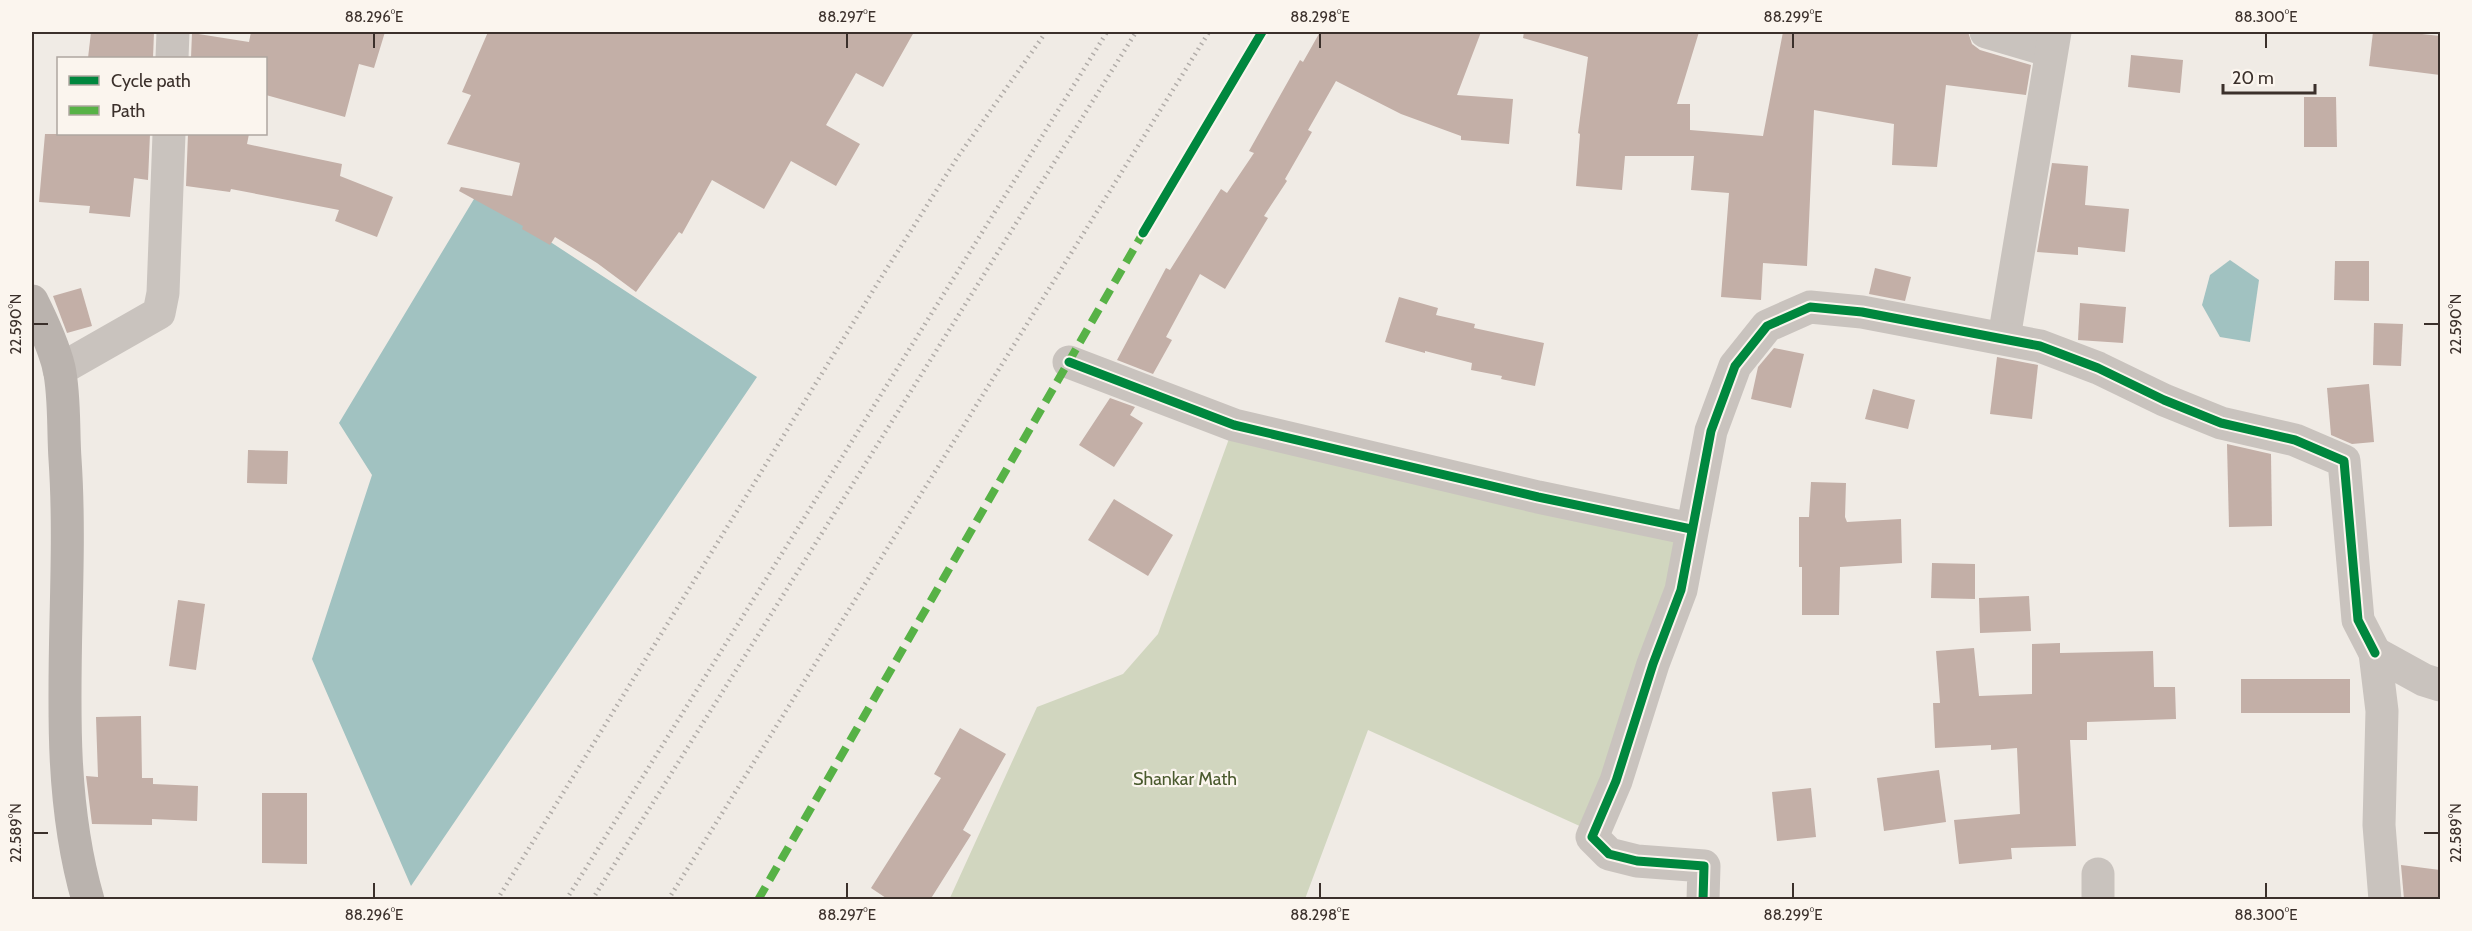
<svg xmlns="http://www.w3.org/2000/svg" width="2472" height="931" font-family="Cabin,sans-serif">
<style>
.green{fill:#d1d6bf}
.water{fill:#a1c2c1}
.building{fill:#c3afa7}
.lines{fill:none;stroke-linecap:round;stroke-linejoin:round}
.minor{stroke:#c9c3be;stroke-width:33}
.secondary{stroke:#bab3ae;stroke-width:33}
.rail{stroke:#b1aca8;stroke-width:4.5;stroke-dasharray:1.5 4.5;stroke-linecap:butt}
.quiet{stroke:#57b246;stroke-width:8;stroke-dasharray:15 8;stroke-linecap:butt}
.cycleway-casing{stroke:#fbf5ee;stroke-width:13}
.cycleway{stroke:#00873e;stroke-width:9}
.ticks{fill:none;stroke:#3b302b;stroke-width:2}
.labels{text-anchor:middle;stroke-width:4.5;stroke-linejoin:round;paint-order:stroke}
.park-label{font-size:18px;fill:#4a5a2e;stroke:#fbf5ee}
.neatline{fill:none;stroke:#3b302b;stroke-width:2}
.ticks-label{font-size:15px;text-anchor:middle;fill:#3b302b}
</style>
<rect width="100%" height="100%" fill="#f0ebe5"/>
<path class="green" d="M1234,425L1686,532L1584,828L1368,730L1305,899L949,900L1037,707L1123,674L1158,634Z"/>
<g class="water">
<path d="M477,194L757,377L411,886L312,659L372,475L339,423Z"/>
<path d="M2230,260L2259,280L2250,342L2220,337L2202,305L2210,275Z"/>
</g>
<g class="building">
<path d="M91,32H154L153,58H88Z"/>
<path d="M251,32H385L374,68L359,64L345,117L266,95V58H191L192,33L249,42Z"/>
<path d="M488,32H914L883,87L856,73L826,125L860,144L836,186L791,161L764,209L712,180L682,234L679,232L636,292L597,263L555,237L550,245L522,229L523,226L459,191L461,187L512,196L520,163L447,144L471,95L462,92Z"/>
<path d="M1320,32H1481L1457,95L1513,99L1509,144L1461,140V136L1401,114L1336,81L1308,130L1312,132L1285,179L1287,181L1264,216L1268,218L1225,289L1200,274L1166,337L1172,340L1153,374L1117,360L1166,268L1170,270L1221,189L1227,193L1254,153L1249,151L1300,60L1303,62Z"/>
<path d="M1524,32H1699L1677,104H1690V130L1763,136L1783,32H1968L1972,44L1980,50L2031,65L2026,95L1946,85L1937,167L1892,165L1894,124L1814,110L1807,266L1763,263L1761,300L1721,297L1729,193L1691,190L1694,156H1625L1622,190L1576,186L1580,134L1578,133L1588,57L1523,38Z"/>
<path d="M2373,32H2404L2440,36V75L2369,66Z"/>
<path d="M2131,55L2183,60L2180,93L2128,87Z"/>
<path d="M2304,97H2336L2337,147H2304Z"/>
<path d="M45,134H150L148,180L134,178L130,217L89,213L90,206L39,202Z"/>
<path d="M188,134H249L247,144L342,164L340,176L393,197L377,237L335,221L339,210L231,189L230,192L186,186Z"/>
<path d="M2052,163L2088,166L2085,205L2129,209L2125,252L2078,247V255L2037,252Z"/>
<path d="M2335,261H2369V301L2334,300Z"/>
<path d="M1875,268L1911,277L1905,301L1869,294Z"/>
<path d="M81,288L92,326L67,333L53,296Z"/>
<path d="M1399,297L1438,308L1436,315L1475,324L1474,328L1544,343L1535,386L1501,379L1502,376L1471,370L1472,363L1425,351V353L1385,342Z"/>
<path d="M2080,303L2126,307L2123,343L2078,340Z"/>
<path d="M2374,323L2403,324L2401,366L2373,365Z"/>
<path d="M1774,348L1804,354L1791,408L1751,399L1758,367Z"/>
<path d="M1997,357L2038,365L2032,419L1990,414Z"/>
<path d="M2369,384L2374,442L2352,444L2331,435L2327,388Z"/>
<path d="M1873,389L1915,400L1908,429L1865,419Z"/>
<path d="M1110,398L1135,407L1130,415L1143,423L1114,467L1079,445Z"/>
<path d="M2227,444L2271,454L2272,526L2229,527Z"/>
<path d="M248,450L288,451L287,484L247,483Z"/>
<path d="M1811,482L1846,483L1845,517L1847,522L1901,519L1902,563L1840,567L1839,615H1802V567H1799V517H1809Z"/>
<path d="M1114,499L1173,535L1148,576L1088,540Z"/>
<path d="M1932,563L1975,564V599L1931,598Z"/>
<path d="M2029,596L2031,631L1980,633L1979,598Z"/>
<path d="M178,600L205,604L196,670L169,666Z"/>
<path d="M2060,643V653L2153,651L2154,687H2175L2176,719L2087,722V740H2070L2076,846L2011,848L2012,859L1959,864L1954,820L2020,814L2017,748L1991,750V745L1935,748L1933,703H1940L1936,651L1974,648L1979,696L2032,694V644Z"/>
<rect x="2241" y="679" width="109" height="34"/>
<path d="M141,716L142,778H153V784L198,786L197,821L152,819V825L92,824L86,776L98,777L96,717Z"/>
<path d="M960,728L1006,754L963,830L971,835L930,900H889L871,888L941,778L934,774Z"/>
<path d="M1939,770L1946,822L1884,831L1877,778Z"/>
<path d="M1811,788L1816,837L1777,841L1772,792Z"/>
<path d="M262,793H307V864L262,863Z"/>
<path d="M2401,865L2440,870V900L2404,899Z"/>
</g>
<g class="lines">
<g class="minor">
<path d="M1986,32L2051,51"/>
<path d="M172,58L173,32"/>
<path d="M2004,338L2055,32"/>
<path d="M1069,362L1234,425L1538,497L1691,529"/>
<path d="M59,370L159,313L163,293L169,134"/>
<path d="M2098,874V900"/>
<path d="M1703,900L1704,866L1637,861L1609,854L1592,837L1616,781L1653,664L1681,590L1711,431L1735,366L1767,326L1810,307L1862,312L2040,346L2098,368L2164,400L2221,423L2295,440L2344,461L2358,620L2375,653"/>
<path d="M2385,900L2379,825L2382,711L2375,653L2424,680L2440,685"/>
</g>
<path class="secondary" d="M32,301C43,323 53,344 59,368C65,396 63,431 65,459C75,605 47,759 88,900"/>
<g class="rail">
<path d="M497,900L879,281L957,158L1046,32"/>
<path d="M566,900L1107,32"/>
<path d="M592,900L1136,32"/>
<path d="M668,900L1209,32"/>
</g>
<path class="quiet" d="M758,900L1143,233"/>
<g class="cycleway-casing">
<g id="cycleway">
<path d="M1143,233L1262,32"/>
<path d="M1069,362L1234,425L1538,497L1691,529"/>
<path d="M1703,900L1704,866L1637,861L1609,854L1592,837L1616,781L1653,664L1681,590L1711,431L1735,366L1767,326L1810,307L1862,312L2040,346L2098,368L2164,400L2221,423L2295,440L2344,461L2358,620L2375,653"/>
</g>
</g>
<use href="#cycleway" class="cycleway"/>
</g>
<path class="ticks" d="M374,33V48M847,33V48M1320,33V48M1793,33V48M2266,33V48M33,324H48M2424,324H2439M33,833H48M2424,833H2439M374,883V898M847,883V898M1320,883V898M1793,883V898M2266,883V898"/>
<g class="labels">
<g class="park-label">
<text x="1185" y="785">Shankar Math</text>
</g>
</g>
<rect width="2472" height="931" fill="none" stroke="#fbf5ee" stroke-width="66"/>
<rect x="57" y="57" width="210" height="78" fill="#fbf5ee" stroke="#aea6a0" stroke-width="1.5"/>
<rect x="69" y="76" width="30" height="9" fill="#00873e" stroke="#aea6a0" stroke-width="1.5"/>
<text x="111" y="87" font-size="18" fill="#3b302b">Cycle path</text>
<rect x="69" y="106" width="30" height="9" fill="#57b246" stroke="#aea6a0" stroke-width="1.5"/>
<text x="111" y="117" font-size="18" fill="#3b302b">Path</text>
<path d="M2223 84v9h92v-9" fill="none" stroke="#3b302b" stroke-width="3"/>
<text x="2232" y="84" font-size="18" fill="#3b302b" stroke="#fbf5ee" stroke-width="4.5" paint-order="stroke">20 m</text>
<rect x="33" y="33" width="2406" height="865" class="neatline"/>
<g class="ticks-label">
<text x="374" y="22">88.296°E</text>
<text x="847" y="22">88.297°E</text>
<text x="1320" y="22">88.298°E</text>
<text x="1793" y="22">88.299°E</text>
<text x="2266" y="22">88.300°E</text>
<text transform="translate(16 324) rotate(-90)" y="5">22.590°N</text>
<text transform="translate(2456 324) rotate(-90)" y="5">22.590°N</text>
<text transform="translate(16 833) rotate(-90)" y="5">22.589°N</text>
<text transform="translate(2456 833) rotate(-90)" y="5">22.589°N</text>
<text x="374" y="920">88.296°E</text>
<text x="847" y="920">88.297°E</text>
<text x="1320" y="920">88.298°E</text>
<text x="1793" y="920">88.299°E</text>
<text x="2266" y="920">88.300°E</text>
</g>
</svg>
